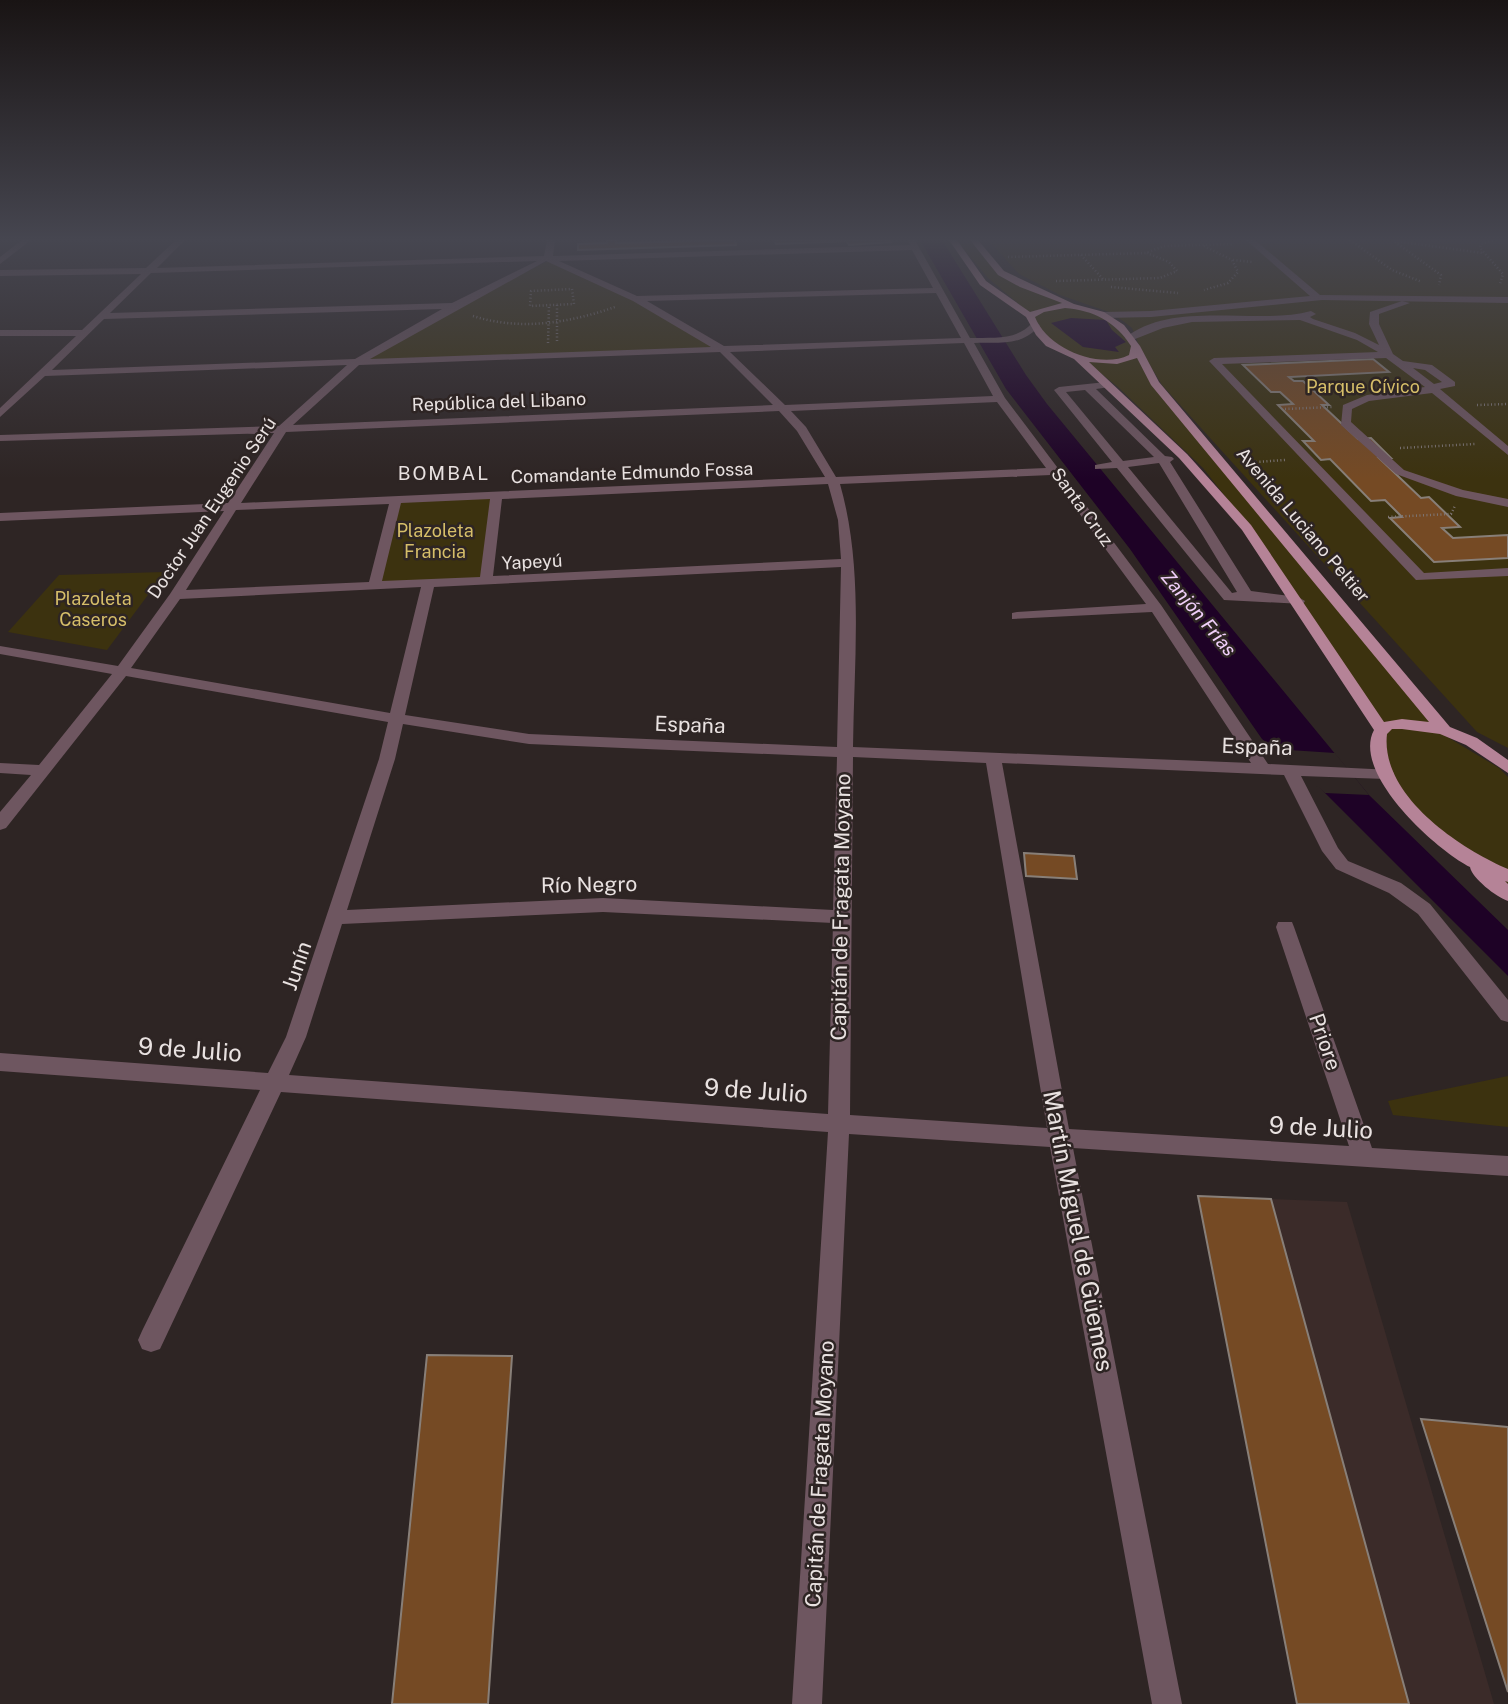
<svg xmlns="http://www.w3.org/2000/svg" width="1508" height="1704" font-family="'Public Sans',sans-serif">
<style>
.built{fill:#3b2b29}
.green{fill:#3c320f}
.water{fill:#1e0226}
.pier{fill:#2e2524}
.building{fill:#754a24;stroke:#887f78;stroke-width:2}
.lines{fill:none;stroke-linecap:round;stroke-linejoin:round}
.path{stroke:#7e7675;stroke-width:2.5;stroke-dasharray:1 2.5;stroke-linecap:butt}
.minor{fill:#6e5660;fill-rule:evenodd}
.major{fill:#b58397;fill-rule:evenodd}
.labels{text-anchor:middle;stroke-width:5;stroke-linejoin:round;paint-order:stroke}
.far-park-label{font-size:18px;fill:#d6be69;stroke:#2e2524}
.far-street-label{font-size:18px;fill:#e9e2e1;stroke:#2e2524}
.far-neighbourhood-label{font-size:19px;letter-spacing:2px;fill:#e9e2e1;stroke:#2e2524}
.far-water-label{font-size:19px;font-style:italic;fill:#f0cff9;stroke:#2e2524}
.street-label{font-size:21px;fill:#e9e2e1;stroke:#2e2524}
.near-street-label{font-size:24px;fill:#e9e2e1;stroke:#2e2524}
</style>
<rect width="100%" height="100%" fill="#2e2524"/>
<path class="built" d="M1198,1196L1347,1202L1494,1704H1297Z"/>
<g class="green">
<path d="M956,240H971L998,274L1102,316L1118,327L1127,338L1151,383L1439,732L1499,768L1508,777V891L1412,805L1383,761L1381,737L1271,555L1203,468L1118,387L1078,355L1057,347L1044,336L1033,316L988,278Z"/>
<path d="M988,240H1508V748L1477,732L1162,385L1141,350L1132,328L1123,321L1109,312L1060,295L1019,274Z"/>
<path d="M548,261L633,300L715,348L361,362L454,308Z"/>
<path d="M496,496L486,582L374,587L396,500Z"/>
<path d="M165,572L107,650L8,632L59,575Z"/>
<path d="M1508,1076V1127L1393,1115L1388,1101Z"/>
</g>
<g class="water">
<path d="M920,240H942L1026,375L1047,404L1369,795L1508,930V976L1311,779L1262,739L1130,549L1006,389Z"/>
<path d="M1071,318L1106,320L1112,330L1126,342L1115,347L1119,352L1083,347L1051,323Z"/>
</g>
<path class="pier" d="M1274,749L1335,753L1369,795L1325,793Z"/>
<g class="building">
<path d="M607,240H616V243L735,240L736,245L578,250V244L607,243Z"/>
<path d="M775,240H890L891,242L849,245L847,241L776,244Z"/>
<path d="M1373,359L1389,372L1289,377L1294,381H1303L1329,405H1322L1358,439L1371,438L1391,458H1379L1421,498L1429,497L1460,527L1442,528L1453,538L1508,535V558L1434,562L1390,518L1402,517L1385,500L1371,501L1330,459L1321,460L1303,441H1314L1278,405L1293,404L1280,392H1271L1243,365Z"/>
<path d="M1024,853L1074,856L1077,879L1026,876Z"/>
<path d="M1198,1196L1271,1199L1409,1704H1297Z"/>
<path d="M427,1355L512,1356L488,1704H392Z"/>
<path d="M1421,1419L1508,1427V1692Z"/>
</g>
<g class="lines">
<g class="path">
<path d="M1350,240L1392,270L1422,282"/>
<path d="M1496,240L1481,244L1480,248L1503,274L1500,284"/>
<path d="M1394,241L1483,253"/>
<path d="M1395,242L1441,275L1439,285"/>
<path d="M1204,246L1232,260L1238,272L1228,283L1204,290"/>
<path d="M1081,255L1103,279"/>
<path d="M1008,257L1146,253L1164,246L1234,244"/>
<path d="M1233,260L1252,262"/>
<path d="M1056,281L1160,278L1177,271L1169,262L1147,253"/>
<path d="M1111,287L1178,293"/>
<path d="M572,289L574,304L530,306L531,291Z"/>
<path d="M557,305V343"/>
<path d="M473,316C520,331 569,323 615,307"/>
<path d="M548,343L549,305"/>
<path d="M1477,405L1508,404"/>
<path d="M1285,409L1332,407"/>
<path d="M1400,448L1475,444"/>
<path d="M1242,463L1285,460"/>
<path d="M1388,517L1451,514L1455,506"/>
</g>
<g class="minor">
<path d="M22,240H31L0,264V257Z"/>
<path d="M176,240H185L157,268L544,256L547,240H555L553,256L910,245L907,240H915L970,338C993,337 1016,341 1032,323L1040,325C1022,347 1000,342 974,343L1005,398L1161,605L1268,764L1392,770L1394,774L1392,778L1386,779L1301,776L1338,848L1348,861L1401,883L1430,904L1508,1000V1022L1501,1020L1418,914L1389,893L1336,869L1322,851L1284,775L1002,763L1069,1129L1349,1146L1276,927L1278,922H1292L1294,927L1372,1148L1508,1156V1176L1073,1148L1182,1704H1152L1050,1147L849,1134L822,1704H792L828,1132L281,1092L160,1349L151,1352L142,1349L138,1340L142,1331L260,1090L0,1071V1053L268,1073L286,1037L379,759L388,722L126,676L6,828L0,830V812L31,775L0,773V763L39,765L112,674L0,654V646L118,666L170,594L224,511L0,521V513L228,503L274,433L0,441V435L279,426L347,365L45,376L0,417V408L76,336H0V330H82L141,274L0,276V270L146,268ZM912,250L933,288L637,296L559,261ZM537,261L452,303L110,313L151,273ZM546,261L633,301L711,347L370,359ZM936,293L961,338L724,346L647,301ZM442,309L355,359L52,370L104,319ZM964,343L993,396L785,405L730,352ZM720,352L773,405L293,425L359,365ZM997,402L1046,468L836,477L806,427L791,411ZM779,411L797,431L825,477L241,503L286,432ZM1051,475L1146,604L1017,612L1012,613V619L1152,612L1251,763L853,747C854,660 864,568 840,484ZM828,484L838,520L841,559L493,576L502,499ZM490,499L480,577L382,581L401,503ZM389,504L369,582L186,590L236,510ZM841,567L837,747L529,734L405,715L434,587ZM421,587L390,713L131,668L180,599ZM403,724L529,744L837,757L833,910L603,898L347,910L395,759ZM853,757L986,763L1047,1128L850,1115ZM603,912L833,923L828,1114L289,1075L306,1037L342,924Z"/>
<path d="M1246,240H1255L1320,295L1508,297V303L1322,300L1151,317L1104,318L1099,315L1104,312L1151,311L1310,296Z"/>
<path d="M1402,301L1410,303L1379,314V324L1393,354L1403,361L1432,365L1455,382V386L1440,389L1508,446V455L1432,393L1369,401L1352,409L1351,422L1404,470L1463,490L1508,499V507L1456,496L1396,474L1341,425L1343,405L1367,395L1425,387L1386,358L1222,364L1424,573L1508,568V576L1416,580L1209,361L1214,358L1378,352L1357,340L1300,320L1192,322L1163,328L1130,341L1125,338C1173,299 1257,326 1311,311L1316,314L1310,317L1313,319L1355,333L1379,345L1369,324L1370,312ZM1413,368L1425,370L1442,382L1434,384Z"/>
<path d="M1106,382L1111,385L1110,387L1096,389L1165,456L1172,457L1174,459L1170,462L1251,591L1298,597L1305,601L1303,604L1224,600L1117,468L1095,469V465L1112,462L1054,390L1059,387ZM1085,390L1154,457L1123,461L1066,392ZM1159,463L1237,592L1232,593L1128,467Z"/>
</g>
<path class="major" d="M949,240H957L986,281L1030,312L1062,303L1020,287L998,275L970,240H978L1004,271L1074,304L1104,312L1124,325L1140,346L1159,382L1450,727L1477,738L1508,760V773L1466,745L1440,734L1402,729H1392L1387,734C1380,795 1459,848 1508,869V882L1505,881L1508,884V901C1496,897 1472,878 1470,867C1436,850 1351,773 1374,730L1242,530L1179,458L1074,359L1046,346L1036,335L1026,317L980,285ZM1065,308C1093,310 1116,322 1131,346L1129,355C1099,370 1047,348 1035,317L1044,312ZM1137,358L1151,385L1429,722L1402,719L1384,722L1251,525L1187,454L1089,362L1117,364Z"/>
</g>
<linearGradient id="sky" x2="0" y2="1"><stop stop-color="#191414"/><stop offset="0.5" stop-color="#464650"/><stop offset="1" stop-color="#464650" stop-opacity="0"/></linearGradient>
<rect width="1508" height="479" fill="url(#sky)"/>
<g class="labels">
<g class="far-park-label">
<text x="1363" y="393">Parque Cívico</text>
<text x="435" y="537">Plazoleta<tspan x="435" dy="21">Francia</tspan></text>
<text x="93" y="605">Plazoleta<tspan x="93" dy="21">Caseros</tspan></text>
</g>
<g class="far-street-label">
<text transform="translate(499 402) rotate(-2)" y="6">República del Libano</text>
<text transform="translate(632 473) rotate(-2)" y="6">Comandante Edmundo Fossa</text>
<text transform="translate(1082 507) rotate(54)" y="6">Santa Cruz</text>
<text transform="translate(212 508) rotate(-56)" y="6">Doctor Juan Eugenio Serú</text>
<text transform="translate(1303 525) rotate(50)" y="6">Avenida Luciano Peltier</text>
<text transform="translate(532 562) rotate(-3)" y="6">Yapeyú</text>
</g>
<g class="far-neighbourhood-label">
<text x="444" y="480">BOMBAL</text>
</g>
<g class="far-water-label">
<text transform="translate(1199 613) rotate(50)" y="7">Zanjón Frías</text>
</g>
<g class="street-label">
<text transform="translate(690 725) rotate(2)" y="7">España</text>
<text transform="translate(1257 747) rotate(2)" y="7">España</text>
<text transform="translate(589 885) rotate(-1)" y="7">Río Negro</text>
<text transform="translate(841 907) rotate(-89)" y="7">Capitán de Fragata Moyano</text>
<text transform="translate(297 966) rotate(-71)" y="7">Junín</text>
<text transform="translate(1325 1042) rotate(71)" y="7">Priore</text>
<text transform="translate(820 1474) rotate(-87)" y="7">Capitán de Fragata Moyano</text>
</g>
<g class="near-street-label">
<text transform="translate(190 1050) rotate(4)" y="8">9 de Julio</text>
<text transform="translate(756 1091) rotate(4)" y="8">9 de Julio</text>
<text transform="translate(1321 1128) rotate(3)" y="8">9 de Julio</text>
<text transform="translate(1078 1231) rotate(79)" y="8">Martín Miguel de Güemes</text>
</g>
</g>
</svg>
